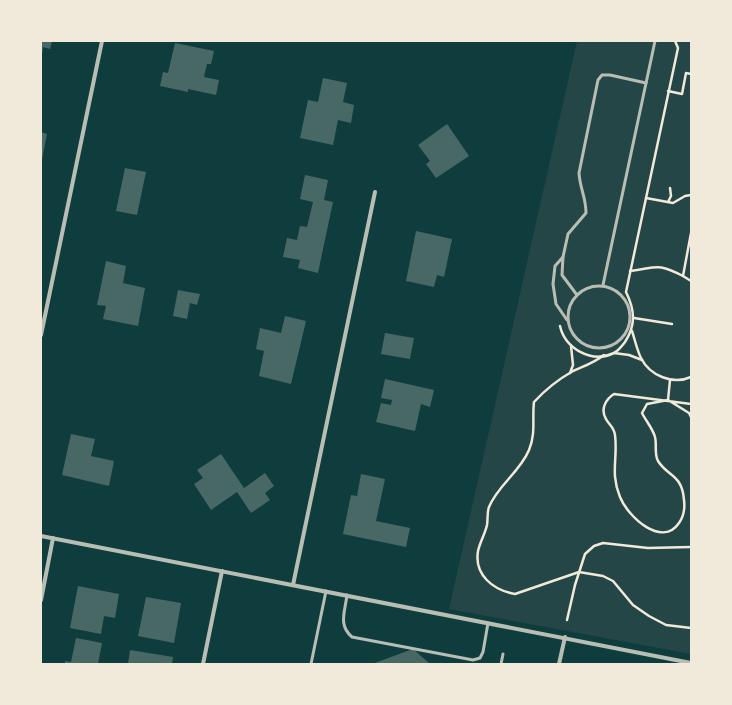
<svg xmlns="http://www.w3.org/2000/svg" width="732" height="705" font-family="'Libre Baskerville',serif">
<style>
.green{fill:#244646}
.building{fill:#486865}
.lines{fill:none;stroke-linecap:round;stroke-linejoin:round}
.path{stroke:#f1e9da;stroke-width:2.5}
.service{stroke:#b8beb3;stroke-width:3}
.minor{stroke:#b8beb3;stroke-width:4}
</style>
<rect width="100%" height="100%" fill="#0f3d3e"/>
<path class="green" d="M577,41H691V654L449,609Z"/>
<g class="building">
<path d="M41,41H52L50,49L43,47L42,55Z"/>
<path d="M175,43L214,51L211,64H207L204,77L219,80L216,95L188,89V92L160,86L163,72L168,73Z"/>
<path d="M323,78L347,83L343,102L354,105L351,123L338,120L333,145L300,138L308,100L318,102Z"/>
<path d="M447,124L469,156L436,178L426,164L430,161L418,145Z"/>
<path d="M41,132L47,134L42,160H41Z"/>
<path d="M125,168L146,172L137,215L116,211Z"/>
<path d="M305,175L328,180L324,200L333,202L318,273L298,268L300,260L283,257L287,238L297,240L300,226L307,227L313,202L300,199Z"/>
<path d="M416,231L452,239L444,277L437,275L434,287L406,281Z"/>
<path d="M106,261L126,266L123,283L145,288L138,326L103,319L106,306L97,305Z"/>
<path d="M178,290L200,294L197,305L190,303L187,319L173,316Z"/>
<path d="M285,316L306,321L291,384L259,376L264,351L256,349L260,328L281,333Z"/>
<path d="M385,333L414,338L410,359L381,354Z"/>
<path d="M385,379L434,390L430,407L421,404L415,431L376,422L381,403L391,405L392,400L381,398Z"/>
<path d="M71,434L95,439L91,456L114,461L109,486L62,475Z"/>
<path d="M221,454L244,488L265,473L274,486L265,493L270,500L251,513L237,492L211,510L194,484L203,478L197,470Z"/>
<path d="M361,474L385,479L376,521L410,528L406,547L343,534L351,495L357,496Z"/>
<path d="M78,586L119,594L115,618L104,616L101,634L70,628Z"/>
<path d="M146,597L181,603L174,643L138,636Z"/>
<path d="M76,638L102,643L98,664H65V661L71,662Z"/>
<path d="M413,649L430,664H372Z"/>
<path d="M130,650L173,657L172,664H128Z"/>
</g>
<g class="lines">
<g class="path">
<path d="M668,91L682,94L686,73L691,74"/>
<path d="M646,198L673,203L685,196L691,195"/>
<path d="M668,202L671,196L670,188"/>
<path d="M630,271C657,268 656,262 683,276L691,233"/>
<path d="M683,276L691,281"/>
<path d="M634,318L672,324"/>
<path d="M560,326C565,348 591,364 614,353C618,351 622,346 625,342C636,325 635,310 626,292L678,48L675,41"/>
<path d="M632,331C635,340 637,350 641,358C650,376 673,385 691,377"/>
<path d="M614,353L629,355L642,360"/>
<path d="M604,355C594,363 584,366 573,371C559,379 545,390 534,402C532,418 536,434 529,450C520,472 498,485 489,507C487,512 488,519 487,525C485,534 480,542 478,551C474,575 493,590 515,594L579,572L603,576L613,581L633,605L649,616L666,625L691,628"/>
<path d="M570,373L573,365L571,346"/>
<path d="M668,400L670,380"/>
<path d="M691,404L614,394C606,399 600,409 606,419C609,425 614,427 615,435C618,458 610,473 620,497C628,517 662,548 679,523C684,516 685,508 684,500C682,474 668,477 658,461C654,454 657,444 655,437C653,429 646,421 642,413L647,404L668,400L689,413L691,417"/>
<path d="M567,620L575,585L585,554L594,546L603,543L648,548L691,547"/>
</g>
<g class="service">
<path d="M563,257L555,266L553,284L556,304L567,320"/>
<path d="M603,285L655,41"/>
<circle cx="599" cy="317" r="31"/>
<path d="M577,295L562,275L563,257L568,234L586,213C586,197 580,189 579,173L598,80L602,75H610L646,83"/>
<path d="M347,595C345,612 338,625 352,637L473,660L480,658L483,652L488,623"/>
<path d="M311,664L326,591"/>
<path d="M501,664L503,654"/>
</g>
<g class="minor">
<path d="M41,335L102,41"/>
<path d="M41,536L691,663"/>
<path d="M293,585L375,192"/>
<path d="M41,600L53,538"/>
<path d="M203,664L222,571"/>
<path d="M559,664L565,637"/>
</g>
</g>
<rect width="732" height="705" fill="none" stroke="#f1e9da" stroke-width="84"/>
</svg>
